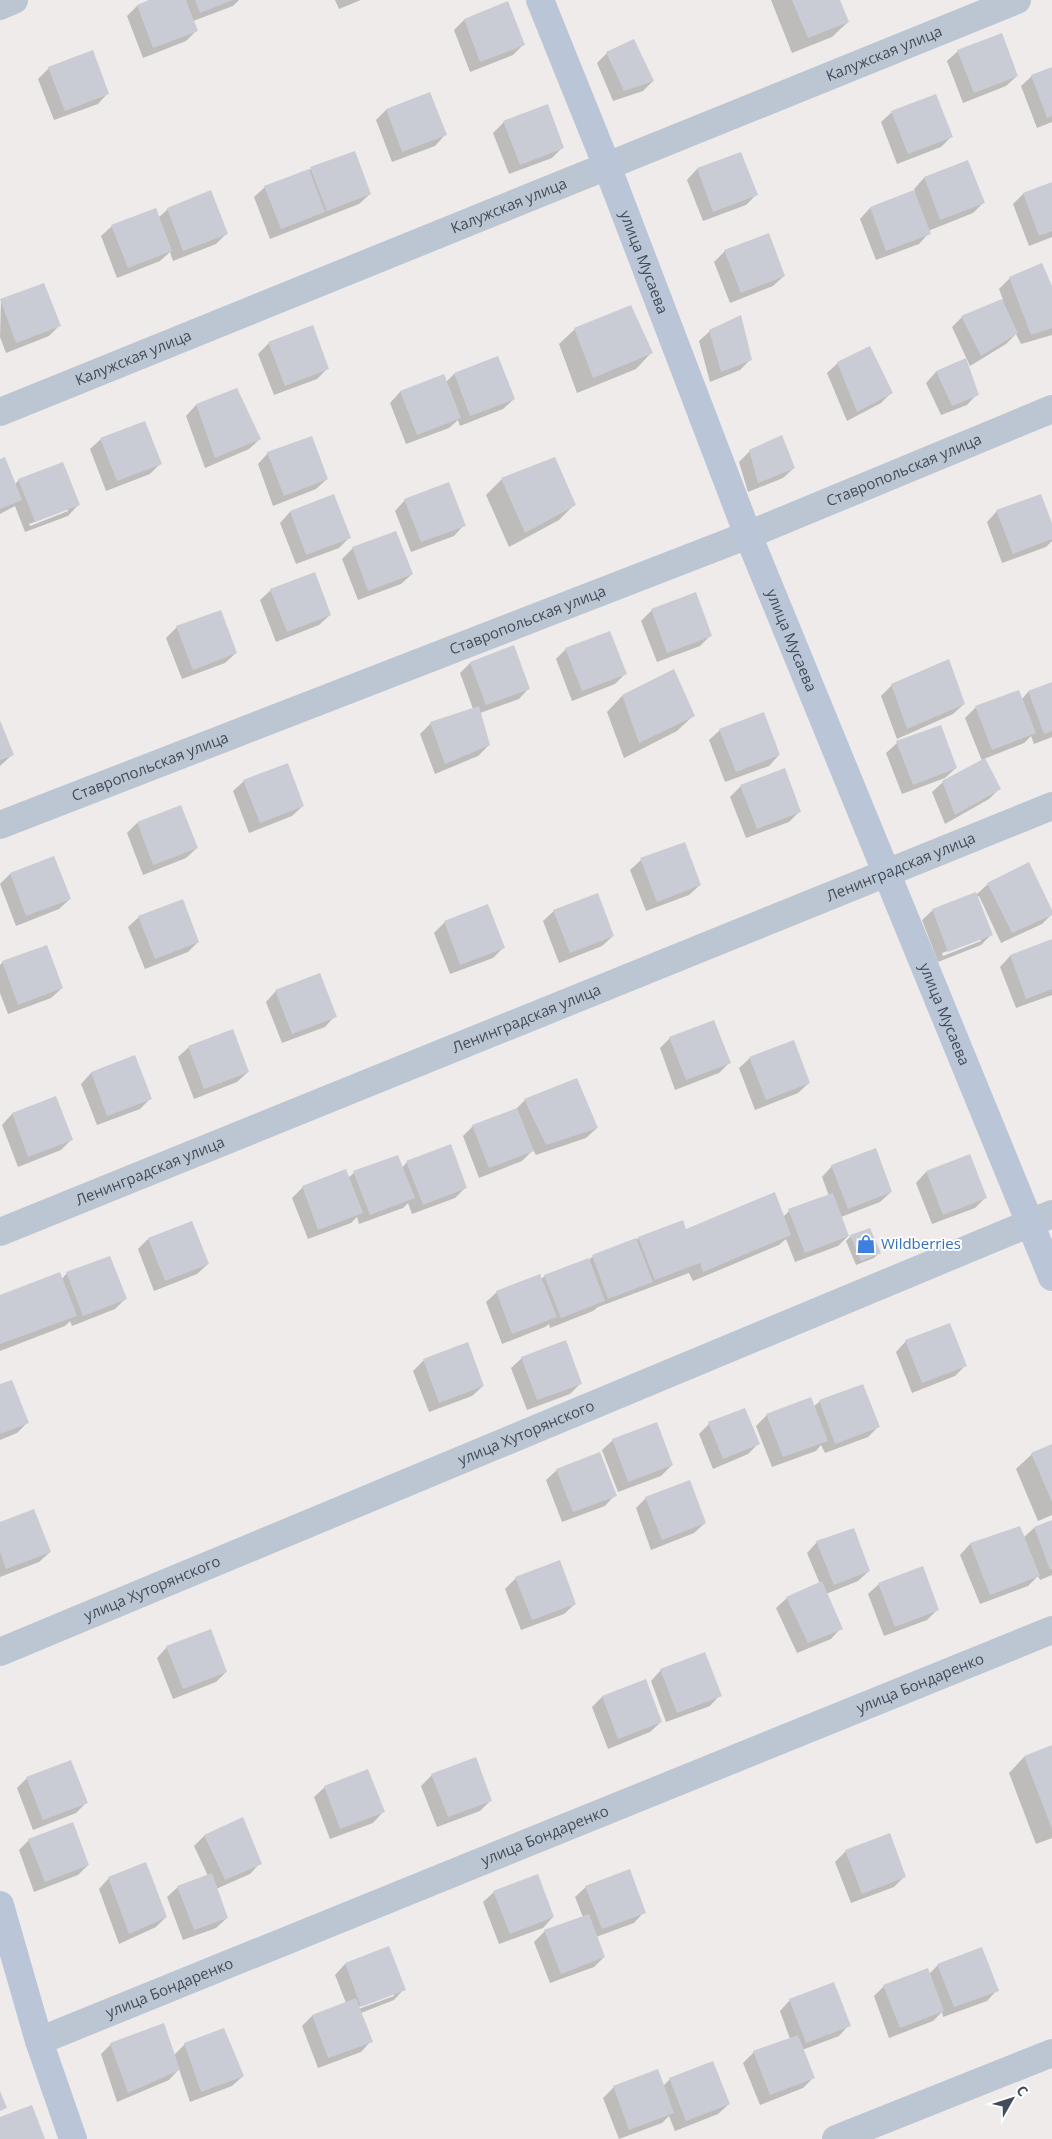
<svg xmlns="http://www.w3.org/2000/svg" width="1052" height="2139" font-family="'Open Sans',sans-serif">
<style>
.shadow{fill:#0003;fill-rule:evenodd}
.building{fill:#c9ccd4}
.lines{fill:none;stroke-linecap:round;stroke-linejoin:round}
.street{stroke:#bcc6d3;stroke-width:28}
.secondary{stroke:#bac6d7;stroke-width:28}
.labels{text-anchor:middle;stroke-width:4;stroke-linejoin:round;paint-order:stroke}
.street-label{font-size:15px;fill:#424c5a;stroke:#fff}
.shop-label{font-size:15px;fill:#366cbe;stroke:#fff;text-anchor:start}
</style>
<rect width="100%" height="100%" fill="#eeebea"/>
<g class="shadow">
<path d="M153,0H239L233,6L193,21L196,31L186,41L143,58L127,16L137,6Z"/>
<path d="M335,0H361L339,9Z"/>
<path d="M771,0H839L848,22L832,37L792,53Z"/>
<path d="M464,20L523,45L513,55L470,72L454,30Z"/>
<path d="M958,51L1017,76L1006,86L963,103L947,61Z"/>
<path d="M607,53L653,81L643,91L613,101L597,63Z"/>
<path d="M49,68L108,93L98,104L54,120L38,79Z"/>
<path d="M1052,68V122L1037,128L1021,86L1032,76Z"/>
<path d="M386,110L445,135L435,146L392,162L376,120Z"/>
<path d="M892,112L951,137L941,147L897,164L881,122Z"/>
<path d="M504,122L563,147L552,158L509,174L493,133Z"/>
<path d="M740,153L756,195L746,205L703,221L687,180L697,169Z"/>
<path d="M967,162L983,203L973,213L928,231L929,233L919,244L876,260L860,219L870,208L915,191L914,189L924,178Z"/>
<path d="M311,169L370,194L359,204L270,239L254,197L265,187Z"/>
<path d="M1052,183V237L1029,246L1013,204L1023,194Z"/>
<path d="M168,209L226,234L216,244L173,261L170,252L160,261L117,278L101,236L112,226L158,218Z"/>
<path d="M725,251L784,276L773,286L730,303L714,262Z"/>
<path d="M1042,265L1052,289V335L1021,344L1016,334L1006,344L970,366L952,327L962,317L1003,300L999,289L1010,278Z"/>
<path d="M1,301L59,326L49,336L6,353L0,337Z"/>
<path d="M575,329L651,353L636,369L577,393L559,344Z"/>
<path d="M710,331L751,359L740,370L710,382L699,341Z"/>
<path d="M269,343L328,368L317,379L274,395L258,354Z"/>
<path d="M965,360L977,394L967,405L941,415L926,383L936,372Z"/>
<path d="M838,363L891,393L881,403L847,421L827,373Z"/>
<path d="M454,374L514,399L503,409L460,426L458,420L449,428L406,444L390,403L400,392L444,376L446,382Z"/>
<path d="M196,405L260,439L249,449L205,468L186,416Z"/>
<path d="M101,439L160,464L150,474L106,491L90,449Z"/>
<path d="M750,451L794,468L783,478L748,492L739,462Z"/>
<path d="M268,453L327,479L316,489L273,506L258,464Z"/>
<path d="M555,459L574,505L559,520L509,547L486,495L501,480Z"/>
<path d="M0,460L14,485L19,480L78,505L68,516L25,532L15,506L0,514ZM68,509V511L30,526L29,524Z"/>
<path d="M405,500L464,525L454,536L411,552L395,511Z"/>
<path d="M997,511L1052,526V541L1046,547L1002,563L987,522Z"/>
<path d="M290,512L350,537L339,548L296,564L280,523Z"/>
<path d="M396,532L412,574L401,584L358,600L342,559L352,549Z"/>
<path d="M271,590L330,615L319,625L276,642L260,600Z"/>
<path d="M652,610L711,635L700,646L657,662L641,621Z"/>
<path d="M177,627L236,653L225,663L182,679L166,638Z"/>
<path d="M513,647L529,688L519,699L480,713L489,745L478,756L435,774L420,734L431,723L473,709L460,673L470,663Z"/>
<path d="M566,649L625,674L615,684L572,701L556,659Z"/>
<path d="M673,670L693,716L677,731L624,758L607,712L622,696Z"/>
<path d="M1052,683V737L1034,744L1031,736L1024,743L984,759L999,789L989,799L945,824L932,792L943,782L982,761L965,718L975,708L1019,691L1022,699L1028,692Z"/>
<path d="M892,685L964,704L953,714L897,739L881,696Z"/>
<path d="M0,723L12,755L0,766Z"/>
<path d="M720,730L779,755L769,766L725,782L709,740Z"/>
<path d="M897,743L956,768L945,778L902,794L886,753Z"/>
<path d="M244,781L303,806L292,816L249,833L233,791Z"/>
<path d="M741,786L799,812L789,822L746,838L730,797Z"/>
<path d="M137,823L197,848L186,858L143,875L127,833Z"/>
<path d="M641,860L700,885L689,895L646,911L630,870Z"/>
<path d="M10,874L70,899L59,909L16,926L0,884Z"/>
<path d="M988,884L1052,914L1042,924L1001,943L979,896L977,897L991,935L981,945L938,962L922,920L933,910L976,895ZM981,939V941L943,956L942,953Z"/>
<path d="M554,911L613,936L602,946L559,963L543,921Z"/>
<path d="M139,917L198,942L188,952L145,969L128,927Z"/>
<path d="M445,922L503,948L493,958L450,974L434,933Z"/>
<path d="M1052,941V995L1016,1008L1000,967L1010,956Z"/>
<path d="M3,962L62,988L51,998L8,1014L0,993V965Z"/>
<path d="M276,991L335,1016L325,1027L282,1043L266,1002Z"/>
<path d="M670,1038L729,1063L719,1073L675,1090L660,1048Z"/>
<path d="M189,1047L248,1072L237,1082L194,1099L178,1057Z"/>
<path d="M134,1057L150,1099L140,1109L97,1125L81,1084L91,1073Z"/>
<path d="M750,1058L809,1083L798,1093L755,1110L739,1068Z"/>
<path d="M56,1098L71,1140L61,1150L18,1167L2,1125L12,1114Z"/>
<path d="M525,1100L597,1128L586,1138L536,1155L533,1150L522,1161L479,1178L463,1136L473,1126L515,1110Z"/>
<path d="M407,1162L466,1187L455,1198L412,1214L408,1203L403,1208L359,1224L357,1217L351,1223L308,1239L292,1198L303,1187L348,1178L354,1173L402,1168Z"/>
<path d="M832,1166L891,1192L880,1202L841,1217L848,1236L838,1246L795,1262L786,1239L779,1245L693,1281L689,1273L598,1307L593,1311L550,1328L549,1324L545,1327L502,1344L486,1302L497,1292L541,1279L545,1276L588,1261L592,1257L639,1238L783,1217L789,1211L829,1196L822,1177Z"/>
<path d="M926,1172L986,1197L975,1208L932,1224L916,1183Z"/>
<path d="M851,1236L879,1253L874,1258L856,1265L846,1241Z"/>
<path d="M148,1239L208,1264L197,1274L154,1291L138,1249Z"/>
<path d="M110,1257L125,1299L115,1309L72,1326L70,1321L65,1326L0,1351V1297L62,1279L66,1274Z"/>
<path d="M906,1341L965,1366L955,1376L912,1393L896,1352Z"/>
<path d="M522,1358L580,1384L570,1394L527,1410L511,1368Z"/>
<path d="M424,1360L483,1386L472,1396L429,1412L413,1371Z"/>
<path d="M863,1385L878,1427L868,1437L825,1453L821,1445L816,1451L772,1467L756,1426L767,1415L813,1407L819,1402Z"/>
<path d="M0,1386L27,1423L17,1433L0,1440Z"/>
<path d="M709,1424L758,1444L748,1454L713,1469L699,1434Z"/>
<path d="M613,1440L672,1465L661,1476L618,1492L602,1450Z"/>
<path d="M1052,1445V1515L1038,1521L1016,1469L1032,1454Z"/>
<path d="M557,1470L615,1495L605,1506L562,1522L546,1480Z"/>
<path d="M646,1498L705,1523L694,1533L651,1550L636,1508Z"/>
<path d="M1052,1521V1575L1040,1580L1038,1576L1028,1586L980,1604L960,1555L970,1544L1019,1528L1023,1538L1034,1528Z"/>
<path d="M0,1523L50,1552L39,1562L0,1577Z"/>
<path d="M817,1542L869,1571L858,1581L826,1594L841,1628L831,1639L797,1653L776,1608L787,1598L820,1584L807,1553Z"/>
<path d="M516,1578L575,1604L564,1614L521,1630L505,1589Z"/>
<path d="M879,1584L938,1609L927,1620L884,1636L868,1594Z"/>
<path d="M167,1647L226,1672L216,1682L173,1699L157,1658Z"/>
<path d="M661,1670L720,1695L710,1706L666,1722L651,1681Z"/>
<path d="M645,1680L661,1722L650,1732L608,1749L592,1707L602,1697Z"/>
<path d="M1052,1746V1838L1036,1844L1009,1773L1024,1757Z"/>
<path d="M432,1775L491,1800L480,1811L437,1827L421,1786Z"/>
<path d="M27,1778L86,1803L76,1813L33,1830L17,1788Z"/>
<path d="M325,1787L383,1812L373,1823L330,1839L314,1797Z"/>
<path d="M243,1818L260,1863L250,1874L216,1889L227,1918L216,1928L183,1940L167,1897L178,1887L208,1876L194,1846L204,1836Z"/>
<path d="M29,1840L88,1865L78,1875L34,1892L19,1850Z"/>
<path d="M846,1851L905,1876L894,1887L851,1903L835,1862Z"/>
<path d="M109,1878L166,1917L156,1927L119,1944L99,1889Z"/>
<path d="M586,1887L644,1912L634,1923L596,1937L604,1957L594,1967L550,1983L534,1942L545,1931L583,1917L575,1897Z"/>
<path d="M494,1892L553,1917L543,1928L499,1944L483,1902Z"/>
<path d="M388,1948L404,1989L394,2000L361,2013L371,2041L361,2052L318,2068L302,2026L312,2016L346,2003L335,1975L345,1964ZM394,1993V1996L356,2010L355,2008Z"/>
<path d="M938,1965L997,1990L987,2001L943,2017L942,2012L933,2021L889,2038L874,1996L884,1986L929,1974Z"/>
<path d="M790,2000L849,2025L839,2036L802,2050L813,2078L803,2088L760,2105L743,2063L754,2052L790,2039L780,2011Z"/>
<path d="M111,2044L174,2055L185,2044L243,2076L232,2086L190,2102L179,2069L169,2080L117,2102L101,2054Z"/>
<path d="M670,2079L729,2104L718,2114L675,2131L669,2116L662,2123L619,2139L603,2098L614,2087L663,2086Z"/>
</g>
<g class="building">
<path d="M149,0H186L198,31L153,48L137,5Z"/>
<path d="M195,0H233L200,13Z"/>
<path d="M792,0H840L849,22L808,38Z"/>
<path d="M508,1L525,45L480,62L464,19Z"/>
<path d="M1002,33L1018,76L974,93L957,50Z"/>
<path d="M634,39L654,81L624,91L606,52Z"/>
<path d="M93,50L109,94L65,111L48,67Z"/>
<path d="M1052,67V116L1047,118L1031,75Z"/>
<path d="M430,92L447,135L402,152L386,109Z"/>
<path d="M936,94L953,137L908,154L891,111Z"/>
<path d="M548,104L564,148L520,165L503,121Z"/>
<path d="M355,151L371,194L327,211L310,167Z"/>
<path d="M741,152L758,195L713,212L697,168Z"/>
<path d="M968,160L985,203L940,220L924,177Z"/>
<path d="M309,169L325,212L281,229L264,186Z"/>
<path d="M1052,182V231L1039,236L1023,193Z"/>
<path d="M211,190L228,234L183,251L167,208Z"/>
<path d="M914,190L931,234L886,251L870,207Z"/>
<path d="M156,208L172,251L128,268L111,225Z"/>
<path d="M769,233L785,276L741,293L724,250Z"/>
<path d="M1042,263L1052,286V328L1031,335L1009,277Z"/>
<path d="M44,283L61,326L16,343L0,299Z"/>
<path d="M1002,299L1018,333L981,356L961,316Z"/>
<path d="M631,305L653,353L593,378L574,328Z"/>
<path d="M741,315L752,360L721,372L709,330Z"/>
<path d="M313,325L329,369L285,386L268,342Z"/>
<path d="M870,346L893,393L857,412L837,362Z"/>
<path d="M498,356L515,399L470,416L454,373Z"/>
<path d="M966,358L979,395L952,406L936,371Z"/>
<path d="M444,374L461,418L417,435L400,391Z"/>
<path d="M237,388L261,439L215,458L196,404Z"/>
<path d="M145,421L162,464L117,481L100,438Z"/>
<path d="M782,435L795,468L758,483L749,450Z"/>
<path d="M312,436L328,479L284,496L267,452Z"/>
<path d="M5,457L22,500L0,509V459Z"/>
<path d="M555,457L576,505L525,533L501,478Z"/>
<path d="M63,462L80,505L35,522L18,479Z"/>
<path d="M449,482L466,526L421,542L404,499Z"/>
<path d="M334,494L351,538L306,555L290,511Z"/>
<path d="M1041,494L1052,523V539L1013,554L996,510Z"/>
<path d="M396,531L413,574L368,591L352,547Z"/>
<path d="M315,572L331,615L287,632L270,589Z"/>
<path d="M696,592L712,636L667,653L651,609Z"/>
<path d="M221,610L237,653L193,670L176,626Z"/>
<path d="M610,631L627,674L582,691L565,648Z"/>
<path d="M514,645L530,689L486,705L470,662Z"/>
<path d="M949,659L965,704L907,729L891,684Z"/>
<path d="M674,669L695,716L639,743L622,695Z"/>
<path d="M1052,682V731L1044,734L1028,691Z"/>
<path d="M1019,690L1036,733L992,750L975,706Z"/>
<path d="M479,706L490,745L445,764L430,722Z"/>
<path d="M764,712L780,755L736,772L719,729Z"/>
<path d="M0,720L14,755L0,760Z"/>
<path d="M941,725L957,768L913,785L896,741Z"/>
<path d="M985,758L1001,789L955,815L942,781Z"/>
<path d="M288,763L304,806L260,823L243,780Z"/>
<path d="M785,768L801,812L757,829L740,785Z"/>
<path d="M181,805L198,848L153,865L137,822Z"/>
<path d="M685,842L701,885L657,902L640,858Z"/>
<path d="M54,856L71,899L26,916L10,873Z"/>
<path d="M1029,862L1052,910V915L1012,933L987,883Z"/>
<path d="M976,892L993,935L948,952L932,909Z"/>
<path d="M598,893L614,936L570,953L553,910Z"/>
<path d="M183,899L199,942L155,959L138,916Z"/>
<path d="M488,904L505,948L460,965L444,921Z"/>
<path d="M1052,939V989L1026,999L1010,955Z"/>
<path d="M47,945L63,988L18,1005L2,961Z"/>
<path d="M320,973L337,1017L292,1034L275,990Z"/>
<path d="M714,1020L731,1063L686,1080L669,1037Z"/>
<path d="M233,1029L249,1072L204,1089L188,1046Z"/>
<path d="M794,1040L810,1083L766,1100L749,1057Z"/>
<path d="M135,1055L152,1099L107,1116L91,1072Z"/>
<path d="M577,1078L598,1128L546,1145L524,1099Z"/>
<path d="M56,1096L73,1140L28,1157L12,1113Z"/>
<path d="M517,1108L534,1151L489,1168L472,1125Z"/>
<path d="M451,1144L467,1188L423,1205L406,1161Z"/>
<path d="M876,1148L892,1192L848,1209L831,1165Z"/>
<path d="M970,1154L987,1198L943,1215L926,1171Z"/>
<path d="M398,1155L415,1198L370,1215L353,1171Z"/>
<path d="M346,1169L363,1213L318,1230L302,1186Z"/>
<path d="M775,1192L791,1235L703,1272L700,1263L655,1280L638,1237L683,1220L686,1229Z"/>
<path d="M833,1193L849,1236L805,1253L788,1209Z"/>
<path d="M192,1221L209,1264L165,1281L148,1238Z"/>
<path d="M870,1228L881,1253L861,1261L850,1235Z"/>
<path d="M636,1238L653,1282L608,1299L592,1255Z"/>
<path d="M110,1256L127,1299L83,1316L66,1272Z"/>
<path d="M589,1258L605,1301L561,1318L544,1275Z"/>
<path d="M60,1272L77,1316L0,1344V1295Z"/>
<path d="M540,1274L557,1317L512,1334L496,1291Z"/>
<path d="M950,1323L967,1366L922,1383L905,1340Z"/>
<path d="M566,1340L582,1384L537,1400L521,1357Z"/>
<path d="M468,1342L484,1386L439,1403L423,1359Z"/>
<path d="M12,1380L29,1423L0,1434V1384Z"/>
<path d="M863,1384L880,1427L835,1444L819,1400Z"/>
<path d="M811,1397L828,1441L783,1457L766,1414Z"/>
<path d="M745,1408L760,1444L723,1459L708,1422Z"/>
<path d="M657,1422L673,1465L628,1482L612,1439Z"/>
<path d="M1052,1444V1502L1031,1453Z"/>
<path d="M600,1452L617,1496L573,1512L556,1469Z"/>
<path d="M690,1480L706,1523L662,1540L645,1497Z"/>
<path d="M34,1509L51,1552L6,1569L0,1552V1522Z"/>
<path d="M1052,1520V1569L1050,1570L1034,1527Z"/>
<path d="M1020,1526L1040,1576L990,1595L970,1543Z"/>
<path d="M854,1528L870,1571L834,1585L816,1541Z"/>
<path d="M560,1560L576,1604L532,1620L515,1577Z"/>
<path d="M923,1566L939,1610L895,1627L878,1583Z"/>
<path d="M822,1581L843,1629L808,1643L786,1597Z"/>
<path d="M211,1629L227,1672L183,1689L166,1646Z"/>
<path d="M705,1652L722,1696L677,1713L660,1669Z"/>
<path d="M646,1679L662,1722L618,1739L602,1696Z"/>
<path d="M1052,1745V1829L1024,1756Z"/>
<path d="M476,1757L492,1801L448,1817L431,1774Z"/>
<path d="M71,1760L88,1803L43,1820L26,1777Z"/>
<path d="M368,1769L385,1812L340,1829L324,1786Z"/>
<path d="M243,1817L262,1864L225,1880L204,1835Z"/>
<path d="M73,1822L89,1865L45,1882L28,1839Z"/>
<path d="M890,1833L906,1877L862,1894L845,1850Z"/>
<path d="M146,1862L167,1917L129,1934L108,1877Z"/>
<path d="M630,1869L646,1913L602,1929L585,1886Z"/>
<path d="M212,1873L228,1918L194,1930L177,1886Z"/>
<path d="M538,1874L554,1917L510,1934L493,1891Z"/>
<path d="M589,1914L605,1957L561,1974L544,1930Z"/>
<path d="M389,1946L406,1990L361,2007L345,1963Z"/>
<path d="M982,1947L999,1991L954,2007L937,1964Z"/>
<path d="M928,1968L944,2011L900,2028L883,1985Z"/>
<path d="M834,1982L851,2026L806,2043L789,1999Z"/>
<path d="M356,1998L373,2042L328,2058L312,2015Z"/>
<path d="M164,2023L180,2070L128,2093L110,2043Z"/>
<path d="M224,2028L244,2076L201,2092L184,2043Z"/>
<path d="M798,2035L815,2078L770,2095L753,2051Z"/>
<path d="M713,2061L730,2104L686,2121L669,2078Z"/>
<path d="M658,2069L674,2113L629,2130L613,2086Z"/>
<path d="M0,2091L7,2108L0,2111Z"/>
<path d="M32,2105L45,2139H0V2117Z"/>
</g>
<g class="lines">
<g class="street">
<path d="M0,6L14,0"/>
<path id="s1" d="M0,412L1017,0"/>
<path id="s2" d="M0,825L748,535L1052,409"/>
<path id="s3" d="M0,1232L1052,806"/>
<path id="s4" d="M0,1652L1052,1214"/>
<path id="s5" d="M39,2041L1052,1630"/>
<path d="M836,2139L1052,2053"/>
</g>
<g class="secondary">
<path id="s6" d="M540,0L607,166L748,535L1052,1277"/>
<path d="M0,1905L39,2041L73,2139"/>
</g>
</g>
<defs>
<g id="shop-bare" transform="scale(1.5)"><path d="M-5-2.5h2.3a2.7 3.5 0 0 1 5.4 0H5L5.5 6h-11ZM-1.5-2.5h3a1.5 2.3 0 0 0-3 0Z" fill="#3f7fe0" stroke="#fff" stroke-width="2.5" paint-order="stroke"/></g>
</defs>
<g fill-rule="evenodd">
<use href="#shop-bare" x="866" y="1244"/>
</g>
<g class="labels">
<g class="street-label">
<text dy="5" stroke="none"><textPath href="#s1" startOffset="954">Калужская улица</textPath></text>
<text dy="5" stroke="none"><textPath href="#s1" startOffset="549">Калужская улица</textPath></text>
<text dy="5" stroke="none"><textPath href="#s6" startOffset="282">улица Мусаева</textPath></text>
<text dy="5" stroke="none"><textPath href="#s1" startOffset="144">Калужская улица</textPath></text>
<text dy="5" stroke="none"><textPath href="#s2" startOffset="971">Ставропольская улица</textPath></text>
<text dy="5" stroke="none"><textPath href="#s2" startOffset="566">Ставропольская улица</textPath></text>
<text dy="5" stroke="none"><textPath href="#s6" startOffset="688">улица Мусаева</textPath></text>
<text dy="5" stroke="none"><textPath href="#s2" startOffset="161">Ставропольская улица</textPath></text>
<text dy="5" stroke="none"><textPath href="#s3" startOffset="972">Ленинградская улица</textPath></text>
<text dy="5" stroke="none"><textPath href="#s6" startOffset="1092">улица Мусаева</textPath></text>
<text dy="5" stroke="none"><textPath href="#s3" startOffset="568">Ленинградская улица</textPath></text>
<text dy="5" stroke="none"><textPath href="#s3" startOffset="162">Ленинградская улица</textPath></text>
<text dy="5" stroke="none"><textPath href="#s4" startOffset="570">улица Хуторянского</textPath></text>
<text dy="5" stroke="none"><textPath href="#s4" startOffset="165">улица Хуторянского</textPath></text>
<text dy="5" stroke="none"><textPath href="#s5" startOffset="951">улица Бондаренко</textPath></text>
<text dy="5" stroke="none"><textPath href="#s5" startOffset="546">улица Бондаренко</textPath></text>
<text dy="5" stroke="none"><textPath href="#s5" startOffset="141">улица Бондаренко</textPath></text>
</g>
<g class="shop-label">
<text x="881" y="1249">Wildberries</text>
</g>
</g>
<g transform="translate(1012 2099) rotate(51)" stroke="#ffffff" stroke-width="4" paint-order="stroke">
<path d="M0-4L9 19L0 12L-9 19Z" fill="#424c5a"/>
<text y="-8" font-size="14" font-weight="bold" text-anchor="middle" fill="#424c5a">С</text>
</g>
</svg>
